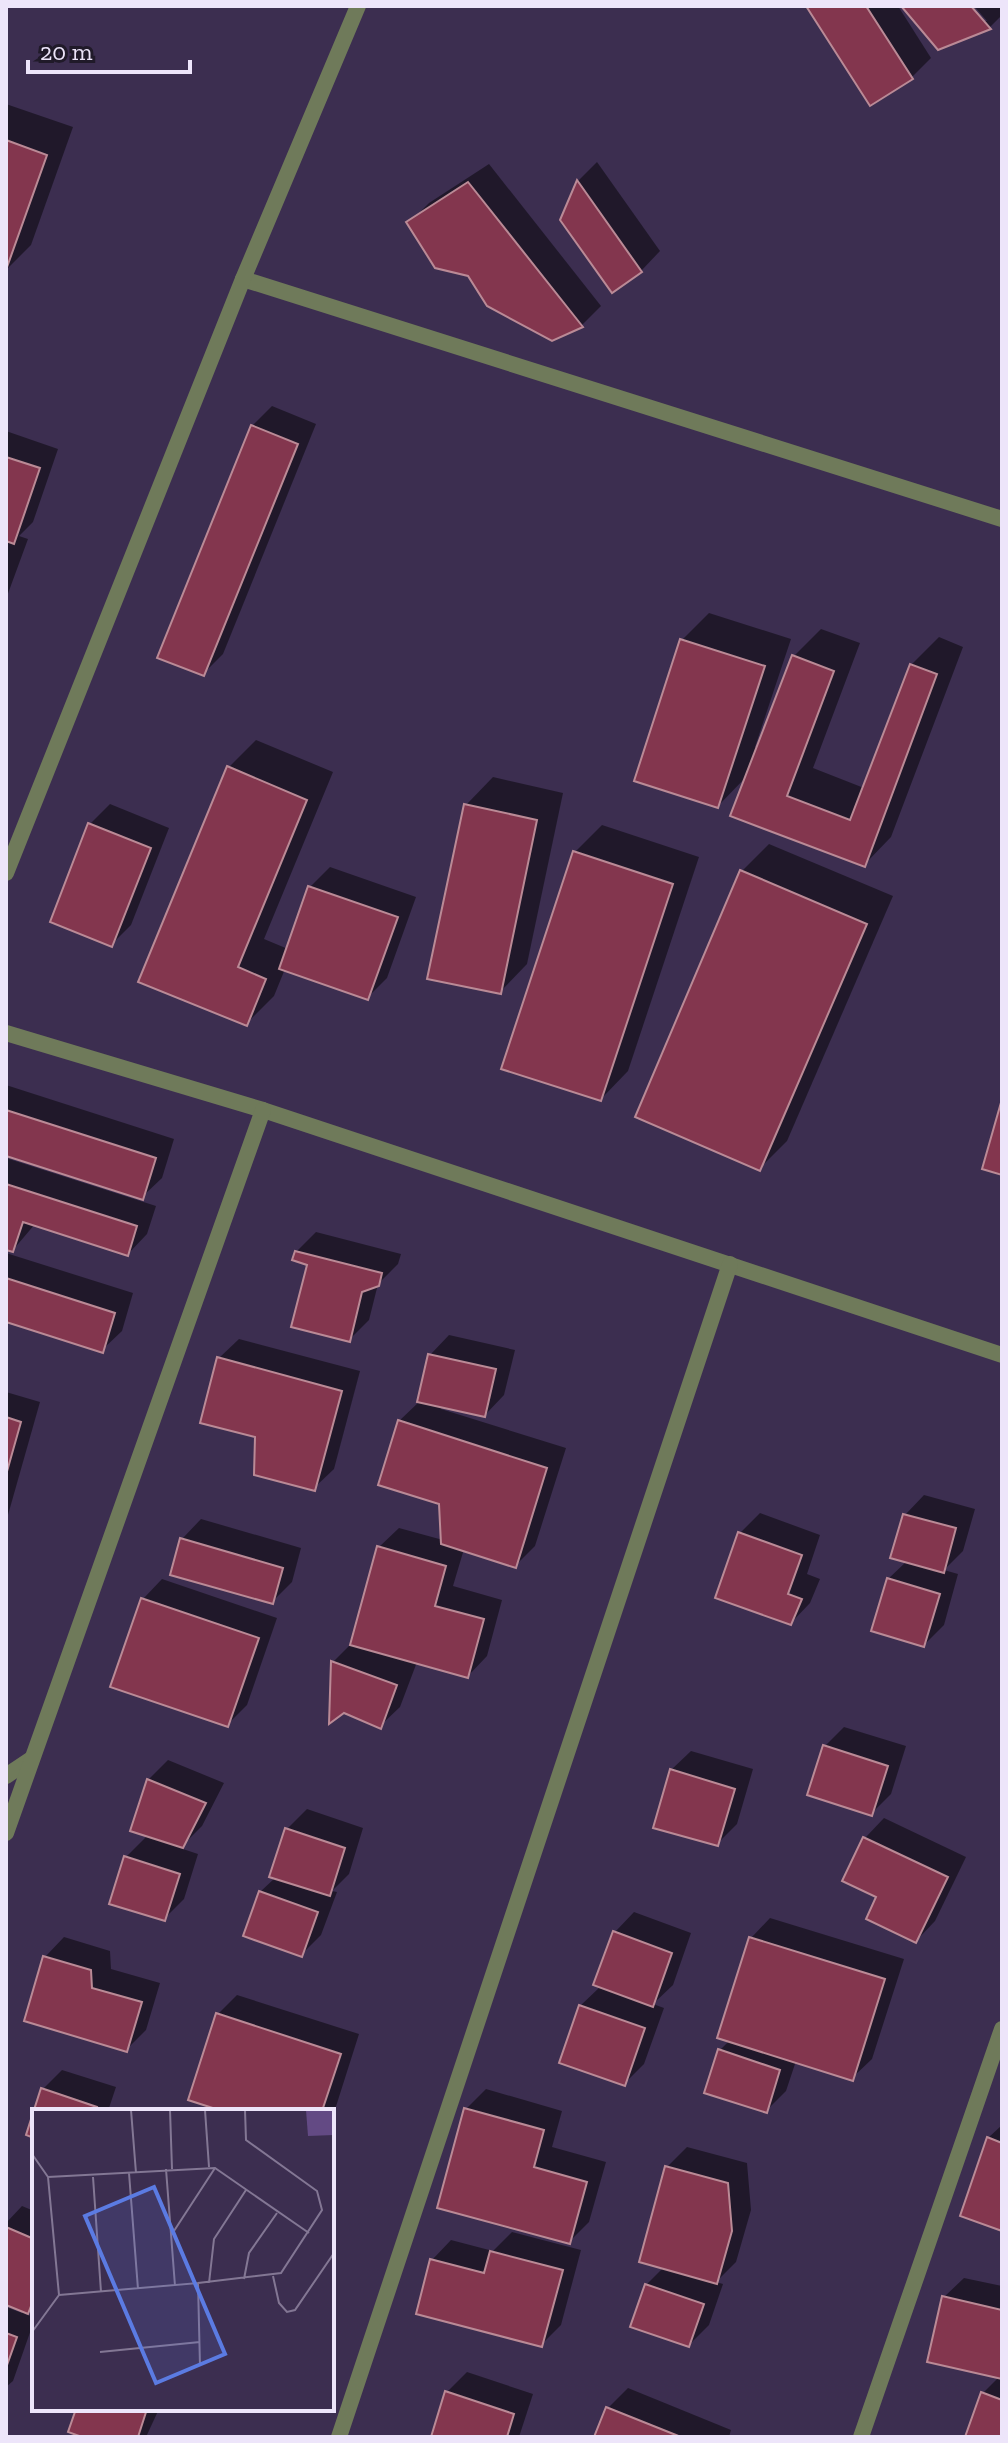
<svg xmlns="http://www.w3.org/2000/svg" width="1008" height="2443" font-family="'Zilla Slab',serif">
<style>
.shadow{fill:#0007}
.building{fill:#83364e;stroke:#ba8a96;stroke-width:2}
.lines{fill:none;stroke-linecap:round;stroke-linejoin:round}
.minor{stroke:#6f7a5a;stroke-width:16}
.inset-road{fill:none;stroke:#837794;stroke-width:2}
.view{fill:#5b7be2;fill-opacity:0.15;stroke:#5b7be2;stroke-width:4}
.inset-edge{fill:none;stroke:#ede5fa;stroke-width:4}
</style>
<rect width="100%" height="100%" fill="#3c2e50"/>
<g class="shadow">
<path d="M809,6H898L931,58L912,77Z"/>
<path d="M903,6H969L982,21H987L974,6H1002V15L990,27L939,47Z"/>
<path d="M6,104L73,127L31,245L6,270Z"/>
<path d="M597,162L660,251L641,271L562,220L578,181Z"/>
<path d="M489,164L601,306L582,325L552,339L409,223L429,203Z"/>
<path d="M272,406L316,424L223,654L203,674L252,426Z"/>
<path d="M6,431L58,449L33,522L19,536L28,539L6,599Z"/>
<path d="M709,613L791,639L755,747L758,748L794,656L821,629L860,643L813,768L864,788L911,665L939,637L963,647L891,837L864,865L748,775L718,806L682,640Z"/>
<path d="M256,740L333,772L264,939L288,949L310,887L330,867L416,897L387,978L367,998L285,969L274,996L246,1024L141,981L228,768Z"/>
<path d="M493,777L563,793L527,964L500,992L466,805Z"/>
<path d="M110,804L169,828L131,925L111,945L90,824Z"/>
<path d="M602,825L699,857L628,1071L601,1099L575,852Z"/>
<path d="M769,844L893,896L787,1141L760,1168L742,871Z"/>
<path d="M6,1085L174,1139L162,1178L142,1197L6,1154Z"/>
<path d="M6,1158L156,1206L147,1234L128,1254L35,1224L13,1250L6,1248Z"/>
<path d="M316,1232L401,1254L398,1264L378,1284L369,1320L349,1340L309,1263L296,1252Z"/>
<path d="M6,1253L133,1293L122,1331L102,1350L8,1321L6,1328Z"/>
<path d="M449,1335L515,1350L504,1395L485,1415L442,1406L441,1409L566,1448L535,1546L515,1566L464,1549L453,1586L502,1600L487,1656L468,1676L417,1662L400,1707L380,1726L344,1711L331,1720L333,1662L353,1642L379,1547L399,1528L443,1540L441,1503L399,1421L420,1401L430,1355Z"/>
<path d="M239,1339L360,1371L334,1469L314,1488L257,1435L219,1358Z"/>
<path d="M6,1392L40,1402L6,1522Z"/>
<path d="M924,1495L975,1509L963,1551L944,1570L958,1574L944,1625L924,1645L888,1579L907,1561L905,1515Z"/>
<path d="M760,1513L820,1535L807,1574L820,1579L810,1603L791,1623L740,1533Z"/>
<path d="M201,1519L301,1548L292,1582L272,1602L182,1539Z"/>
<path d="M162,1579L277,1618L247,1705L227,1725L143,1599Z"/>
<path d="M844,1727L906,1746L891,1794L871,1814L825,1746Z"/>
<path d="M691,1751L753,1769L737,1824L717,1844L671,1770Z"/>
<path d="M168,1760L224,1783L202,1826L180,1848L198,1854L184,1899L164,1919L126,1857L148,1835V1780Z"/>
<path d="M307,1809L363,1828L349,1874L332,1891L337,1892L321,1935L301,1955L260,1892L276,1877L287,1829Z"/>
<path d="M884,1818L966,1857L935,1921L916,1941L879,1896L865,1838Z"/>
<path d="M634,1912L691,1933L673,1985L653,2004L664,2008L644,2064L624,2084L580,2006L601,1986L615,1932Z"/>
<path d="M770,1918L904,1959L872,2059L852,2078L796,2061L786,2091L766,2111L719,2051L730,2040L751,1938Z"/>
<path d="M64,1937L110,1951L111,1969L160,1983L146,2030L126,2050L45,1957Z"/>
<path d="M237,1995L359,2034L332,2119V2111H228L218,2014Z"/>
<path d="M62,2070L116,2087L108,2111H36L42,2090Z"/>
<path d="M486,2089L562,2111L552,2147L606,2162L589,2222L569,2242L466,2109Z"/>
<path d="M1002,2125V2228L988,2138Z"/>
<path d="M687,2147L747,2163L751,2210L736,2262L716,2282L723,2284L709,2325L689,2345L646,2285L664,2267L667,2167Z"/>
<path d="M22,2206L34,2211V2304L25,2314L34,2317V2321L13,2381L6,2387V2307L22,2313L23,2310L6,2303V2223Z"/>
<path d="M512,2232L581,2250L561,2325L541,2345L432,2260L451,2240L493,2251Z"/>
<path d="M964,2278L1002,2286V2437H967L983,2393L999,2377L944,2297Z"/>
<path d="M467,2372L533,2394L519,2437H433L447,2392Z"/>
<path d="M628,2388L731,2430L729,2437H596L608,2408Z"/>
<path d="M78,2409H159L146,2437H89Z"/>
</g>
<g class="building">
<path d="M806,6H866L913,79L870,106Z"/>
<path d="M901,6H971L991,29L938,50Z"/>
<path d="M6,140L47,155L6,270Z"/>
<path d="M577,180L642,272L612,293L560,220Z"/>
<path d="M468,182L583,327L552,341L487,306L468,276L435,268L406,222Z"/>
<path d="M251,425L298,444L204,676L157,658Z"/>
<path d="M6,457L40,468L14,544L6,541Z"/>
<path d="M680,639L765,666L718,808L634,781Z"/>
<path d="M792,655L834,671L787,796L850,820L910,664L937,674L865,867L730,816Z"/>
<path d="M227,766L307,800L238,967L266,979L247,1026L138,982Z"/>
<path d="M464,804L537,820L501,994L427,979Z"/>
<path d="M88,823L151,848L112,947L50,922Z"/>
<path d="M573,851L673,884L601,1101L501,1069Z"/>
<path d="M740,870L867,924L760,1171L635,1117Z"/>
<path d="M308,886L398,917L368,1000L279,969Z"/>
<path d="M1002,1099V1175L982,1169Z"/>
<path d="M6,1110L156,1158L143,1200L6,1156Z"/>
<path d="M6,1184L137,1226L128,1256L23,1222L13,1252L6,1250Z"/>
<path d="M295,1251L382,1273L379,1286L362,1292L350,1342L291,1327L307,1265L292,1260Z"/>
<path d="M6,1278L115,1313L103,1353L6,1322Z"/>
<path d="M428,1354L496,1369L485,1417L417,1402Z"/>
<path d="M217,1357L342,1391L315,1491L254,1475L255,1437L200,1423Z"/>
<path d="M6,1417L21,1422L6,1475Z"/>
<path d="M398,1420L547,1468L516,1568L441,1544L439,1504L378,1485Z"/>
<path d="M903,1514L956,1528L944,1573L890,1558Z"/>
<path d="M738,1532L802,1555L788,1594L802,1599L791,1625L715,1598Z"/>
<path d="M180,1538L283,1568L273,1604L170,1575Z"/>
<path d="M377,1546L446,1566L435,1606L484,1619L468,1678L350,1645Z"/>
<path d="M887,1578L940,1594L924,1647L871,1631Z"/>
<path d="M141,1598L259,1638L228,1727L110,1687Z"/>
<path d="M331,1661L397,1685L381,1729L344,1713L329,1724Z"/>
<path d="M823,1745L888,1766L872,1816L807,1795Z"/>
<path d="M670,1769L735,1789L718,1846L653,1828Z"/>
<path d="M147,1779L206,1803L183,1848L130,1831Z"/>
<path d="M285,1828L345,1848L330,1896L269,1877Z"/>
<path d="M863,1837L948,1877L916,1943L866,1919L876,1897L842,1881Z"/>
<path d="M124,1856L180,1874L165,1921L109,1904Z"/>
<path d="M259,1891L318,1912L302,1957L243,1936Z"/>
<path d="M613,1931L672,1953L653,2007L593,1985Z"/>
<path d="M749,1937L885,1979L853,2081L717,2038Z"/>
<path d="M43,1956L91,1970L92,1988L142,2002L127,2052L24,2021Z"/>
<path d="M579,2005L645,2028L625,2086L559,2063Z"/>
<path d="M216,2013L341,2054L322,2111H222L188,2100Z"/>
<path d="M718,2049L780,2070L767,2113L704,2093Z"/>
<path d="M41,2088L97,2107L96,2111H34V2138L26,2135Z"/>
<path d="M464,2108L544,2130L534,2167L587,2182L570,2244L437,2208Z"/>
<path d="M987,2137L1002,2143V2231L960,2216Z"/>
<path d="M665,2166L728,2183L732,2231L717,2284L639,2262Z"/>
<path d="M6,2227L34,2239V2298L28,2314L6,2305Z"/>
<path d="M490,2251L563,2270L542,2347L416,2314L430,2259L484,2273Z"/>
<path d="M645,2284L704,2304L689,2347L630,2327Z"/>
<path d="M942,2296L1002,2310V2379L927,2362Z"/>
<path d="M6,2333L17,2337L6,2368Z"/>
<path d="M445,2391L514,2414L507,2437H431Z"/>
<path d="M981,2392L1002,2400V2437H965Z"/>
<path d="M606,2407L681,2437H594Z"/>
<path d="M76,2409H147L138,2437H82L68,2432Z"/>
</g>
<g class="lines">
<g class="minor">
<path d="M243,279L1002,519"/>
<path d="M6,873L243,279L358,6"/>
<path d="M6,1033L263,1110L1002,1355"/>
<path d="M6,1776L30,1760"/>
<path d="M6,1833L263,1110"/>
<path d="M339,2437L730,1264"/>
<path d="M861,2437L1002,2029"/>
</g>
</g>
<g transform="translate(32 2109)">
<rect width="302" height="302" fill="#3c2e50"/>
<path d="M274,1H302V26L276,27Z" fill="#634a84"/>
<path class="inset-road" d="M99,1L104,64M138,1L140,60M173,1L177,58M0,45L16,68L27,186L0,223M134,60L143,177M97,64L106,180M16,68L183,59L277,124M61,68L69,183M140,125L183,59M241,167L247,194L255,203L263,201L302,144M212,170L217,144L245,104M166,174L249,164L290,101L285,82L214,31L213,1M177,174L182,130L214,81M27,186L166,174L168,257M68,243L168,233"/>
<path class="view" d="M122,78L193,245L124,274L53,107Z"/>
<rect width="302" height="302" class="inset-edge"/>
</g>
<rect width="1008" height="2443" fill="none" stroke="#ede5fa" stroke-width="16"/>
<path d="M28 60v12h162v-12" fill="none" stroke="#ede5fa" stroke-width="4"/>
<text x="40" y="60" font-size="24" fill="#ede5fa" stroke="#201a29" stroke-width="6" paint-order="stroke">20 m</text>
</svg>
